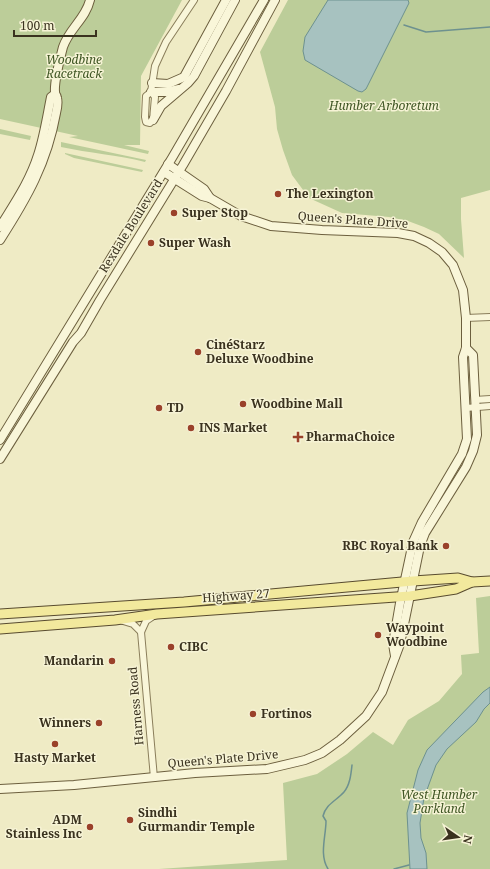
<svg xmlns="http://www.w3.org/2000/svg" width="490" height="869" font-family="'Noto Serif',serif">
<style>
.green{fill:#bccd99}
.water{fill:#a7c2c0;stroke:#6d918f}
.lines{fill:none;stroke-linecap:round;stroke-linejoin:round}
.stream{stroke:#6d918f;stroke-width:1.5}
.street-casing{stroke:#8a7e5b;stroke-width:8}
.secondary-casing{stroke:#6c5f3e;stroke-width:10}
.primary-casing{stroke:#584b2f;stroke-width:11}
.street{stroke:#f9f6d9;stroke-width:6}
.secondary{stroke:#f9f6d9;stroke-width:8}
.primary{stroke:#f2e99d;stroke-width:9}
.poi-dot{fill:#9a412a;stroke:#f6f3d5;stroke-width:1.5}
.labels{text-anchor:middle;stroke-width:3;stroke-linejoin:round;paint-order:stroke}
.park-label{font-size:12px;font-style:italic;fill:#405725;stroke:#f6f3d5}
.poi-label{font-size:12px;font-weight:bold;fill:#3a321f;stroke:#f6f3d5;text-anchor:start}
.street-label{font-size:12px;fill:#3a321f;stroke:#f6f3d5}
</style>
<rect width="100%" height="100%" fill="#efebc5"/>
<g class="green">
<path d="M0,0H182L141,76L140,145H124L149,151L148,154L69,137L78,136L0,119Z"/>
<path d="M288,0H490V190L461,198V219L464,258L439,234L424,227L408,221L389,217L342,213L309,198L292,175L283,150L277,129L275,107L260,52Z"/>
<path d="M0,129L31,136L30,140L0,134Z"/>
<path d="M61,142L146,160L145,162C118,155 89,153 61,147Z"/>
<path d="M65,154V153L143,170L142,172L74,158Z"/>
<path d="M490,596V869H159L287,860L283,783L317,774L347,754L373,732L393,745L408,720L439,701L462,674L461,655L479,653L476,598Z"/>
</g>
<g class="water">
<path d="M328,0H408L409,3L366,89L362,92L358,91L305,60L303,51L305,37Z"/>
<path d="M490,687V703L484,709L476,722L447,749L436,765L424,798L420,823L421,838L426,853L427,869H410L407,813L418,770L427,750L483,692Z"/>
</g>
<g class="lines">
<g class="stream">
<path d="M404,25L426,32L490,27"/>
<path d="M328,869C319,855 326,836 326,821L323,816C326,804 336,801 344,792C350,785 351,774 352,765"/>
<path d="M394,869L409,865"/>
</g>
<g class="street-casing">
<g id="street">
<path d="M151,92L146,96L145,117L146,122L150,123L153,120L155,97L151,92L155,66L166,42L194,0"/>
<path d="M466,318L490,317"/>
<path d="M475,400L490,399"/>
<path d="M466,408L490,406"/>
<path d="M123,621L133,624L141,632"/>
<path d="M154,778L141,632L146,621L155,615"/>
</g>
</g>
<g class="secondary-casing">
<g id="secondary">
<path d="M152,83L168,84L184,77L226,0"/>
<path d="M151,92H166L179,89"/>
<path d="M153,120L161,106L188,83L194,76L235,0"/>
<path d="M168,164L204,189L210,198"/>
<path d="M164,172L202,196L210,198L241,216L271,226L322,230L398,233L414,236L429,243L442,252L453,265L463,290L466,318V348L463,357L467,439L462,454L422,522L413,542L400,603L393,644L395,656"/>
<path d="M0,227C14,204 30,181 38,155C44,137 47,117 51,97L55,94"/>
<path d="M0,240C27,198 47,163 56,113C57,109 58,102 57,98C56,93 56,97 55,92C54,80 60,59 63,47C69,29 86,18 90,0"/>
<path d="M0,440L172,158L264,0"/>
<path d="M0,459L73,342L81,333L100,300L183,165L226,91L275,0"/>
<path d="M0,789L74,785L195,773L267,769L305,760L322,753L340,740L366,716L382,692L400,644L420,546L425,533L466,467L473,451L477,435L473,355L466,348"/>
</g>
</g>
<g class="primary-casing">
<g id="primary">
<path d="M0,614L184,602L413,581L458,578L472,582"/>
<path d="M0,629L115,620L157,614L410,596L456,589L472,582L490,581"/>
</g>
</g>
<use href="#street" class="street"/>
<use href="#secondary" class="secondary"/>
<use href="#primary" class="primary"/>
</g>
<g class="poi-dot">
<circle cx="278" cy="194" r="4"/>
<circle cx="174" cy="213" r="4"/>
<circle cx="151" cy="243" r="4"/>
<circle cx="198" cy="352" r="4"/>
<circle cx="243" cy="404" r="4"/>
<circle cx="159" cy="408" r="4"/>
<circle cx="191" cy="428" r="4"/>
<path d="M296 431h4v4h4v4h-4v4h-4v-4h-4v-4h4z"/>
<circle cx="446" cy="546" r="4"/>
<circle cx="378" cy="635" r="4"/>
<circle cx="171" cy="647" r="4"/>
<circle cx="112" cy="661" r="4"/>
<circle cx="253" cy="714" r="4"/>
<circle cx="99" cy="723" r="4"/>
<circle cx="55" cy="744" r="4"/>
<circle cx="130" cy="820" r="4"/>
<circle cx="90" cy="827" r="4"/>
</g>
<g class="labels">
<g class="park-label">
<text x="74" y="64">Woodbine<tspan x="74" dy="14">Racetrack</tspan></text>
<text x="384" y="110">Humber Arboretum</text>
<text x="439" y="799">West Humber<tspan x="439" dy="14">Parkland</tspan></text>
</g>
<g class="poi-label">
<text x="286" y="198">The Lexington</text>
<text x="182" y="217">Super Stop</text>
<text x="159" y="247">Super Wash</text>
<text x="206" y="349">CinéStarz<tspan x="206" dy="14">Deluxe Woodbine</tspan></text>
<text x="251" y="408">Woodbine Mall</text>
<text x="167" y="412">TD</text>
<text x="199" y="432">INS Market</text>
<text x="306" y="441">PharmaChoice</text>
<text x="438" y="550" text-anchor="end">RBC Royal Bank</text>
<text x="386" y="632">Waypoint<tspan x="386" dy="14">Woodbine</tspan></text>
<text x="179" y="651">CIBC</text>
<text x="104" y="665" text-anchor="end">Mandarin</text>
<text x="261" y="718">Fortinos</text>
<text x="91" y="727" text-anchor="end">Winners</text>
<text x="55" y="762" text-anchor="middle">Hasty Market</text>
<text x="138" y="817">Sindhi<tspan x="138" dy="14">Gurmandir Temple</tspan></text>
<text x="82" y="824" text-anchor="end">ADM<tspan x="82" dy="14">Stainless Inc</tspan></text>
</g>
<g class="street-label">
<text transform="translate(353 220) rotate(4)" y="4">Queen's Plate Drive</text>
<text transform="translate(131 226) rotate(-58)" y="4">Rexdale Boulevard</text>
<text transform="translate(236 596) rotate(-4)" y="4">Highway 27</text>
<text transform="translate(136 706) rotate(-95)" y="4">Harness Road</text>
<text transform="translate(223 759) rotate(-5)" y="4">Queen's Plate Drive</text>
</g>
</g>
<g transform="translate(458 837) rotate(103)" stroke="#f6f3d5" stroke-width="3" paint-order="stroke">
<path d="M0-3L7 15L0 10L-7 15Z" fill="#3a321f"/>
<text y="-6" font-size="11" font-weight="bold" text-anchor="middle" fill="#3a321f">N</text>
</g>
<path d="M14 30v6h82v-6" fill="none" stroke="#3a321f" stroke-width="2"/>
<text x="20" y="30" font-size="12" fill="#3a321f" stroke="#f6f3d5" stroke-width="3" paint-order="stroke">100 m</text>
</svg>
